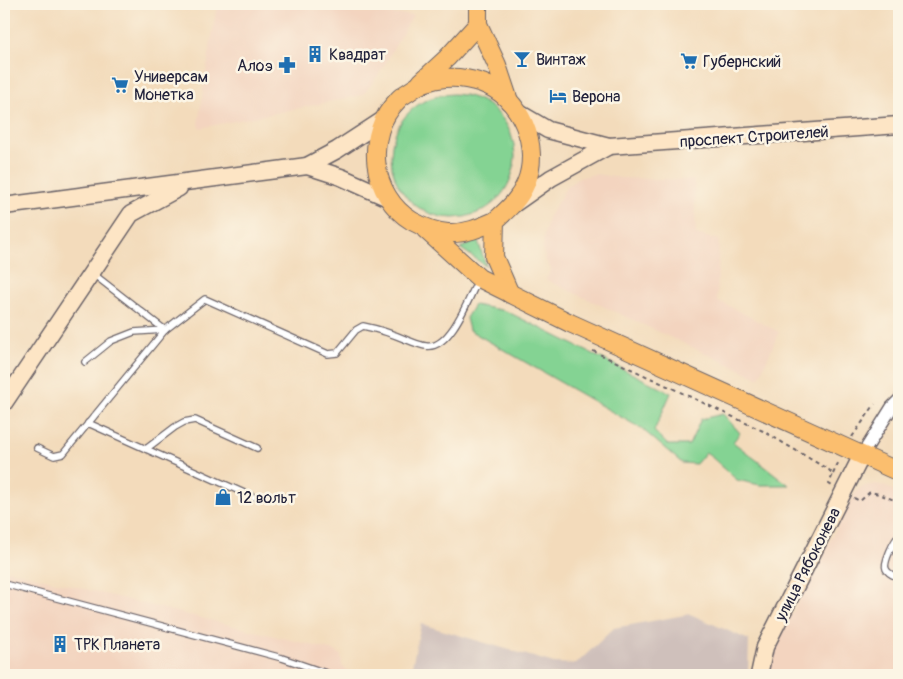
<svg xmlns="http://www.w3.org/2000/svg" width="903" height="679" font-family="Pangolin,sans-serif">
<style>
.built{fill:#f3d4bf}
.industrial{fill:#cfc0bb}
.green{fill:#84d393;stroke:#537a67}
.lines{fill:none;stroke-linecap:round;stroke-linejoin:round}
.lane-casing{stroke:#6b6368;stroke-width:8}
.street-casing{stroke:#6b6368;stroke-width:14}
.secondary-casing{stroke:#6b6368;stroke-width:19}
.primary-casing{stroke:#6b6368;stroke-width:20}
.path{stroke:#6b6368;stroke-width:2;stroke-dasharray:4 4;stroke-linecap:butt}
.lane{stroke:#fff;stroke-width:5.5}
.street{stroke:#fff;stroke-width:11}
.secondary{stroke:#fde5c5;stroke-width:16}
.primary{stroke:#fbbe6e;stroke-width:18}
.labels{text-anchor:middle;stroke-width:5;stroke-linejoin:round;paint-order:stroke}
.poi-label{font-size:16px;fill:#22223b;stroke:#fcf5e5;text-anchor:start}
.street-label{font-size:16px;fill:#22223b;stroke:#fcf5e5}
</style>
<rect width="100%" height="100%" fill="#fcf5e5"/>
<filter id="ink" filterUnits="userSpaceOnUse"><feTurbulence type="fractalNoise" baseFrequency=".02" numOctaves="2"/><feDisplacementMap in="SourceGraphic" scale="10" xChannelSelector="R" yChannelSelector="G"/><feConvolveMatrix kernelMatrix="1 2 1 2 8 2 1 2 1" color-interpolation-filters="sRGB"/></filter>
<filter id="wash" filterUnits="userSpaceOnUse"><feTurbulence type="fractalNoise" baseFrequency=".0096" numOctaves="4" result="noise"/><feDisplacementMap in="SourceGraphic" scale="20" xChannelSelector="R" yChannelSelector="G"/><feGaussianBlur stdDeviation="1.12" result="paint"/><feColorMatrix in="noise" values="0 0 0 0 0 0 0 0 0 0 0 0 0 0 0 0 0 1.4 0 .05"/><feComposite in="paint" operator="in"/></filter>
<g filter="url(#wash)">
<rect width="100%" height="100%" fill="#f3dbbb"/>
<g class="built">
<path d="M217,4H276L321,10L413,15L379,74L363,95L200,128L198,124Z"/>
<path d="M595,174L621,178L694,180L696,234L719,240L717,300L779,332L759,378L546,280L551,269L546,261L543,249L544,236L548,218L567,186L579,178Z"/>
<path d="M876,484L885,486L899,493V675H766L775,646L855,493L861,487Z"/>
<path d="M4,569L335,651L341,655L342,666L354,675H4Z"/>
</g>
<path class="industrial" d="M690,614L749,640L748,675H419L411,671L421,624L554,663L576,664L614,628Z"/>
<g class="green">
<circle cx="453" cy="156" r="62"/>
<path d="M478,241L486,266L460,248Z"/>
<path d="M474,305L506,311L671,393L654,431L668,445H689L701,419L723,414L740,433L733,442L789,485H760L737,480L706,452L696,464L682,463L642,429L469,330L466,318Z"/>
</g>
</g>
<g filter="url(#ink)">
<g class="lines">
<g class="lane-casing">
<g id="lane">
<path d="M92,273L165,330"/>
<path d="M85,362L111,341L134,332L165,330"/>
<path d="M88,423L253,497"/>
<path d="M37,448L54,456L63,454L165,330L205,299L328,354L337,353L356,330L363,326C378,329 393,334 407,340C413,342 419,345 426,346C450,350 469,298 478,280"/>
<path d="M146,449L175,427L184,422L195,420L257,448"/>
<path d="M899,536C894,540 883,563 886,569C888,574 895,576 899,578"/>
<path d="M4,584L282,658L332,675"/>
</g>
</g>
<g class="street-casing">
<path id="street" d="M862,455L892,407L899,400"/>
</g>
<g class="secondary-casing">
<g id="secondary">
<path d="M519,113L548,130L609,146L899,125"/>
<path d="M307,166L341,177L388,198"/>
<path d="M514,204L551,178L609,146"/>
<path d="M4,206L307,166L337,150L383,120"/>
<path d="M4,403L131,214L179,188"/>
<path d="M759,675L765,647L862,455"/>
</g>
</g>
<g class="primary-casing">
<g id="primary">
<path d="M478,4V24L497,65L509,101"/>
<path d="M421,82L447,58L478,24"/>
<path d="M495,221C479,228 465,234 448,233C435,232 423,227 412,221C371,196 363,135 398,100C401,96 406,94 410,91C431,75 458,75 482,83C521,97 541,146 526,183C519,200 507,210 495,221L494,257L510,294"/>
<path d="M425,229L479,278L570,323L899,472"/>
</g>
</g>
<g class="path">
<path d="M593,351L763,431L829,470L833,474L829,484L832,486"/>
<path d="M852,437L875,404"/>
<path d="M833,474L839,461"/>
<path d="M854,498L860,501L870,492L879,494L899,502"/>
</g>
<use href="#lane" class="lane"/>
<use href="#street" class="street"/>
<use href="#secondary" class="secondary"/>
<use href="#primary" class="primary"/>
</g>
</g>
<defs>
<g id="building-bare" transform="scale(1.35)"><path d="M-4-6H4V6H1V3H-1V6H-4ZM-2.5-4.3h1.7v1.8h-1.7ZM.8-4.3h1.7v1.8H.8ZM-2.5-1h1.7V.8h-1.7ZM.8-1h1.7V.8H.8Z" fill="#1f6fb2" stroke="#fcf5e5" stroke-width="2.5" paint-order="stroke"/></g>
<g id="bar-bare" transform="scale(1.35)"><path d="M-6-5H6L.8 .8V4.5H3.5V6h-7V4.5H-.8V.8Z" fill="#1f6fb2" stroke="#fcf5e5" stroke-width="2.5" paint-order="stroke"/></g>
<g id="supermarket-bare" transform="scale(1.35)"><path d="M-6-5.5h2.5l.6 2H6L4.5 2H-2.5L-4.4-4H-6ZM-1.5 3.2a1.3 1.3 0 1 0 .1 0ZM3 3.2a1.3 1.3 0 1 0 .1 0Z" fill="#1f6fb2" stroke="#fcf5e5" stroke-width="2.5" paint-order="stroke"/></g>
<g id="pharmacy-bare" transform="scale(1.35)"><path d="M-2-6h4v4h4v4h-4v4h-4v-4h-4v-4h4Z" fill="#1f6fb2" stroke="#fcf5e5" stroke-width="2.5" paint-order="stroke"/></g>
<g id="hotel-bare" transform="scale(1.35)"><path d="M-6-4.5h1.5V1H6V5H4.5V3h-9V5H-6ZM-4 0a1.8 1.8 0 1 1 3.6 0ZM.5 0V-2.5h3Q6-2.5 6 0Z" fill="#1f6fb2" stroke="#fcf5e5" stroke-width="2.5" paint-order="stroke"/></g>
<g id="shop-bare" transform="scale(1.35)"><path d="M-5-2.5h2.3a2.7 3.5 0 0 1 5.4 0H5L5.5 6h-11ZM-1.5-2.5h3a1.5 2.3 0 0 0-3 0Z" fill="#1f6fb2" stroke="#fcf5e5" stroke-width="2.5" paint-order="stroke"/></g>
</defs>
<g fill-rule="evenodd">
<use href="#building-bare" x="315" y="54"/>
<use href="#bar-bare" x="522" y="59"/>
<use href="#supermarket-bare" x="689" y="61"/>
<use href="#pharmacy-bare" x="287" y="65"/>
<use href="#supermarket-bare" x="120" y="85"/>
<use href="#hotel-bare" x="558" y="96"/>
<use href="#shop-bare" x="223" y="497"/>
<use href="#building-bare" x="60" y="644"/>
</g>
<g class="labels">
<g class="poi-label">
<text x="329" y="60">Квадрат</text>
<text x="536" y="65">Винтаж</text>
<text x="703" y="67">Губернский</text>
<text x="273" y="71" text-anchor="end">Алоэ</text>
<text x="134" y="82">Универсам<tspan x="134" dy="18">Монетка</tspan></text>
<text x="572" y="102">Верона</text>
<text x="237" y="503">12 вольт</text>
<text x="74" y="650">ТРК Планета</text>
</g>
<g class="street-label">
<text transform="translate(754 136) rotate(-4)" y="6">проспект Строителей</text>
<text transform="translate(807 564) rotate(-63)" y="6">улица Рябоконева</text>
</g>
</g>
<rect width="903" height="679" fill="none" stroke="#fcf5e5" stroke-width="20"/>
</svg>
